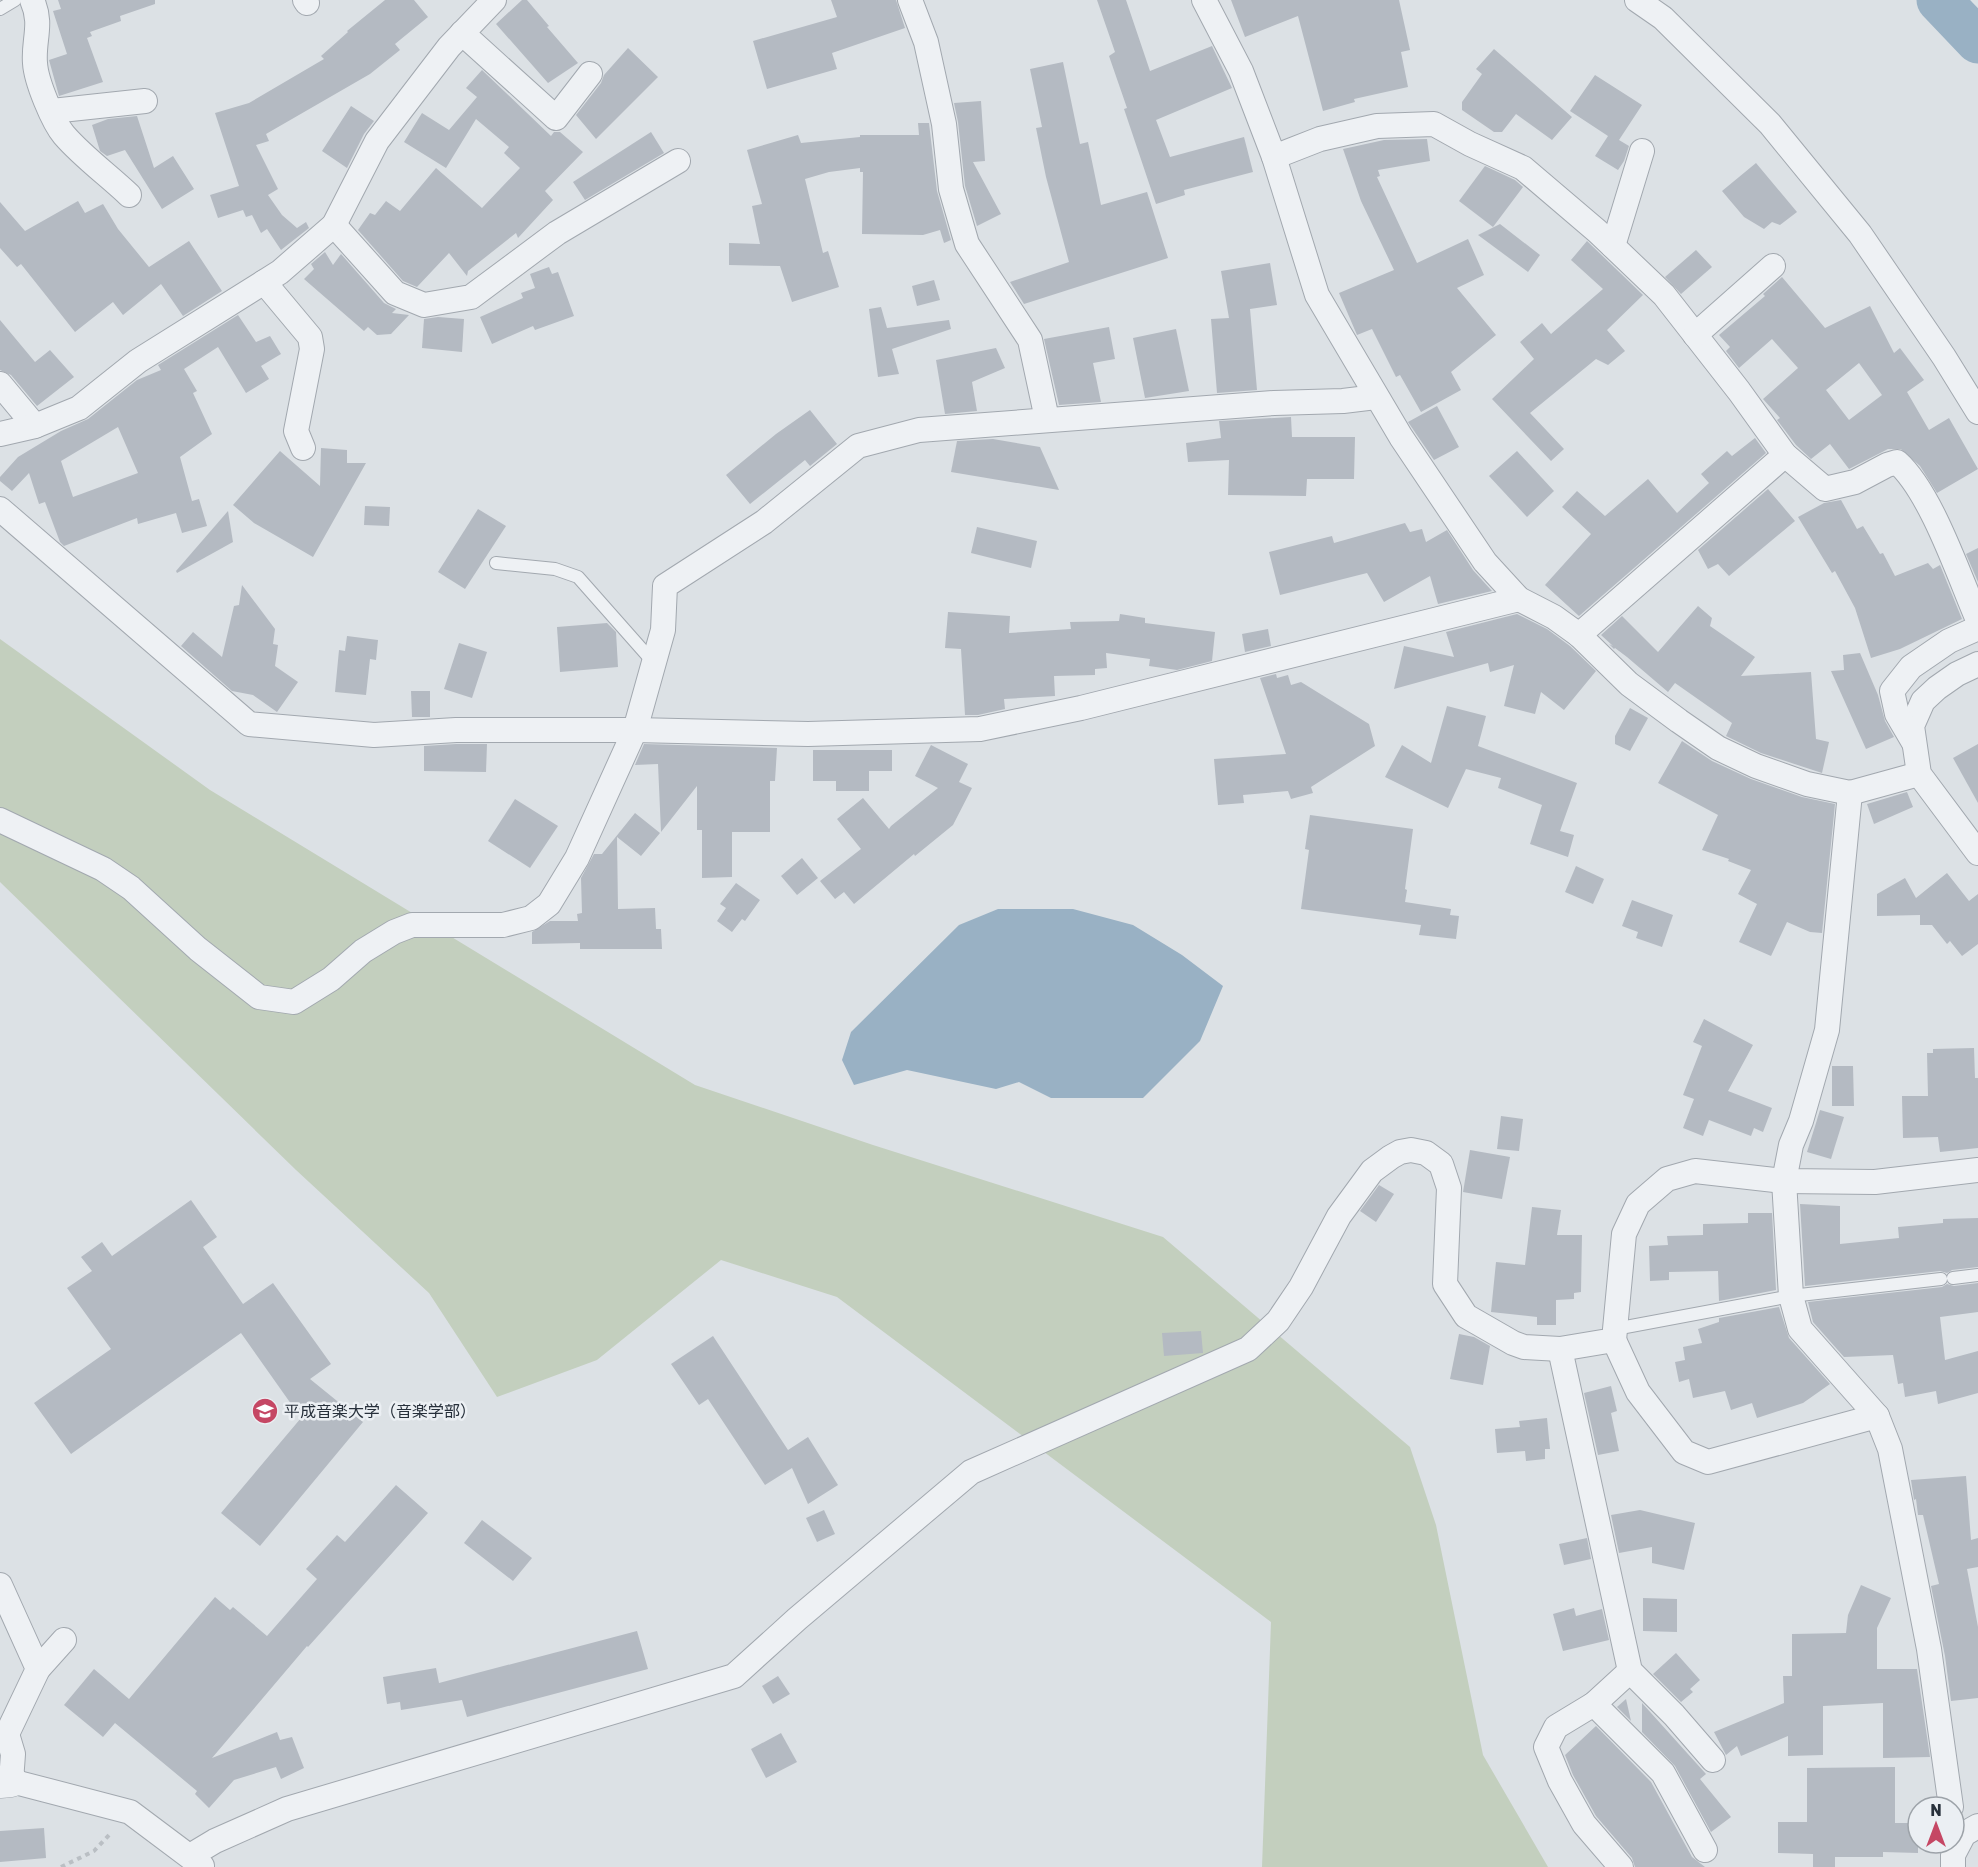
<svg xmlns="http://www.w3.org/2000/svg" width="1978" height="1867" font-family="Rubik,'Noto Sans JP',sans-serif">
<style>
.green{fill:#c3cfbe}
.water{fill:#99b1c4}
.lines{fill:none;stroke-linecap:round;stroke-linejoin:round}
.river{stroke:#99b1c4;stroke-width:45}
.building{fill:#b4bac2;fill-rule:evenodd}
.service-casing{stroke:#a2a8af;stroke-width:14}
.minor-casing{stroke:#a2a8af;stroke-width:26}
.tertiary-casing{stroke:#a2a8af;stroke-width:33}
.path{stroke:#babfc4;stroke-width:4;stroke-dasharray:4.5 4.5;stroke-linecap:butt}
.service{stroke:#eef1f4;stroke-width:12}
.minor{stroke:#eef1f4;stroke-width:24}
.tertiary{stroke:#eef1f4;stroke-width:32}
.labels{text-anchor:middle;stroke-width:5;stroke-linejoin:round;paint-order:stroke}
.poi-label{font-size:16px;fill:#27303b;stroke:#ebeff3;text-anchor:start}
</style>
<rect width="100%" height="100%" fill="#dce1e5"/>
<path class="green" d="M0,639L210,790L695,1085L873,1145L1163,1237L1410,1447L1436,1525L1483,1755L1548,1867H1262L1271,1622L837,1297L721,1260L597,1360L497,1397L429,1293L296,1170L0,882Z"/>
<path class="water" d="M998,909H1073L1133,925L1182,955L1223,986L1200,1041L1143,1098H1051L1019,1082L996,1089L907,1070L854,1085L842,1060L851,1032L959,925Z"/>
<g class="lines">
<path class="river" d="M1939,0L1978,41"/>
</g>
<g class="building">
<path d="M58,0H155V4L120,16L121,21L90,32L92,36L87,38L103,82L59,96L49,60L67,54L53,11L61,9Z"/>
<path d="M385,0H414L428,17L395,44L400,50L370,74L266,134L269,141L256,145L278,189L268,195L282,215L297,228L306,222L309,228L281,250L267,229L261,233L252,215L246,217L243,210L218,218L210,195L239,186L215,113L249,103L324,59L321,56L348,32L347,31Z"/>
<path d="M522,0H527L549,26L547,27L578,63L548,83L496,24Z"/>
<path d="M831,0H896L905,28L832,53L837,69L767,89L753,41L837,17Z"/>
<path d="M1097,0H1126L1150,71L1212,46L1232,88L1156,120L1170,157L1244,137L1253,172L1184,190L1185,195L1156,204L1124,109L1127,108L1109,56L1115,52Z"/>
<path d="M1231,0H1399L1410,50L1401,52L1408,87L1354,99L1355,102L1323,111L1298,16L1245,37Z"/>
<path d="M628,48L658,77L596,139L576,115L601,83L604,75Z"/>
<path d="M1494,49L1572,117L1552,140L1516,114L1502,132H1494L1462,110V102L1482,74L1476,69Z"/>
<path d="M1063,62L1080,144L1088,142L1101,205L1147,192L1168,258L1024,304L1010,282L1069,262L1046,177L1036,128L1042,127L1030,69Z"/>
<path d="M482,70L551,136L554,132H560L583,152L545,191L553,200L518,238L516,233L468,271L467,276L449,253L417,287L403,281L358,230L370,213L375,215L386,201L400,211L436,168L482,208L520,168L504,153L509,147L476,119L446,168L404,142L422,113L449,130L477,97L466,88Z"/>
<path d="M1595,75L1642,105L1619,140L1629,146L1624,161L1618,170L1595,156L1608,136L1570,111Z"/>
<path d="M981,101L985,161L973,162L1001,214L977,226L965,186L958,122L954,103Z"/>
<path d="M351,106L374,121L364,134L347,168L322,151Z"/>
<path d="M137,116L154,168L173,156L194,189L162,209L125,150L107,156L100,151L92,125L108,119Z"/>
<path d="M918,123H929L937,191L951,240L944,243L940,230L923,235L862,234L863,172H860V168L829,172L805,179L823,253L828,251L839,287L792,302L780,266L729,265V243L760,244L752,206L762,204L747,150L798,135L801,143L860,137V135H919Z"/>
<path d="M651,132L664,153L585,200L573,182Z"/>
<path d="M1427,139L1430,161L1378,170L1380,176L1377,177L1417,263L1468,239L1484,275L1457,288L1496,335L1451,372L1461,390L1421,412L1400,375L1396,377L1372,329L1357,335L1339,293L1394,270L1361,201L1343,149L1384,140Z"/>
<path d="M1756,163L1797,212L1780,225L1772,222L1764,229L1744,217L1722,191Z"/>
<path d="M1485,166L1515,180L1523,187L1493,227L1459,201Z"/>
<path d="M78,201L85,213L103,204L118,229L149,267L189,241L222,291L183,316L161,284L123,315L113,302L75,332L21,264L17,267L0,248V202L25,231Z"/>
<path d="M1500,224L1540,255L1528,272L1478,235Z"/>
<path d="M1587,241L1643,295L1607,330L1625,351L1608,365L1596,359L1530,413L1564,449L1551,461L1492,399L1534,359L1520,342L1542,323L1551,334L1603,289L1571,260Z"/>
<path d="M1696,250L1712,267L1681,294L1665,277Z"/>
<path d="M325,252L333,265L341,254L384,303L396,309L392,313L409,315L391,334L377,335L368,327L364,331L304,279L314,269L311,264Z"/>
<path d="M1270,263L1277,305L1250,309L1257,390L1217,393L1211,319L1229,318L1221,271Z"/>
<path d="M549,267L552,274L558,272L574,316L535,330L533,326L492,344L480,317L523,298L521,293L535,288L530,274Z"/>
<path d="M1782,277L1825,328L1870,306L1894,353L1900,348L1924,380L1907,392L1929,430L1949,418L1978,469L1937,493L1920,466L1901,449H1888L1849,469L1830,444L1811,459L1796,445L1777,420L1780,418L1763,399L1798,368L1772,339L1739,368L1726,351L1730,347L1719,335L1765,296L1763,294ZM1859,363L1882,395L1849,420L1826,390Z"/>
<path d="M934,280L940,300L917,306L912,286Z"/>
<path d="M881,307L887,328L949,320L951,329L892,349L899,374L878,377L869,309Z"/>
<path d="M238,315L256,342L270,336L281,354L261,366L269,379L246,393L218,347L184,369L197,391L193,393L212,434L180,457L192,501L199,499L207,526L182,533L176,513L138,524L137,518L64,546L60,542L45,502L39,504L29,473L12,491L0,481V477L18,457L61,431L88,419L137,380L161,370L158,365ZM118,427L138,473L73,497L61,461Z"/>
<path d="M438,317L464,319L462,352L422,348L424,319Z"/>
<path d="M0,320L35,362L50,350L74,377L37,406L11,375L0,370Z"/>
<path d="M1109,327L1115,359L1093,363L1101,402L1059,405L1044,339Z"/>
<path d="M1176,329L1189,391L1145,398L1133,338Z"/>
<path d="M996,348L1005,368L972,382L977,411L945,414L936,360Z"/>
<path d="M1437,406L1459,447L1434,460L1408,422Z"/>
<path d="M810,410L837,444L810,466L805,460L750,504L726,475L776,434Z"/>
<path d="M1291,417L1292,437H1355L1354,479H1307L1306,496L1228,495L1229,460L1188,462L1186,443L1221,438L1219,421Z"/>
<path d="M1755,438L1766,453L1579,616L1545,585L1591,534L1562,507L1577,491L1605,516L1648,479L1677,513L1709,483L1701,474L1727,451L1732,456Z"/>
<path d="M993,439L1040,447L1059,490L951,472L957,441Z"/>
<path d="M321,448L347,450V463H366L313,557L254,523L233,505L280,451L320,486Z"/>
<path d="M1517,451L1554,491L1527,517L1489,476Z"/>
<path d="M1768,489L1795,521L1729,576L1718,564L1708,569L1698,550Z"/>
<path d="M1841,500L1857,529L1863,526L1880,554L1883,553L1895,576L1928,563L1933,569L1940,565L1962,619L1900,649L1871,658L1855,608L1835,571L1832,573L1798,517L1824,503Z"/>
<path d="M365,506L390,507L389,526L364,525Z"/>
<path d="M478,509L506,526L465,589L438,572Z"/>
<path d="M228,511L233,542L177,573L176,571Z"/>
<path d="M1405,523L1410,532L1422,529L1426,542L1447,530L1473,570L1492,591L1438,604L1430,576L1384,602L1367,573L1280,595L1269,552L1332,536L1334,543Z"/>
<path d="M977,527L1037,541L1031,568L971,553Z"/>
<path d="M1978,548V582L1966,554Z"/>
<path d="M242,585L275,629L273,644L278,645L275,666L298,682L277,712L253,695L232,691L181,646L193,632L222,657L234,606L239,605Z"/>
<path d="M1698,606L1712,618L1710,626L1755,657L1741,676L1811,672L1816,739L1829,742L1822,773L1761,753L1726,736L1732,723L1675,683L1668,692L1627,657L1615,648L1614,649L1609,644L1613,646L1601,635L1622,616L1658,652Z"/>
<path d="M948,612L1010,616L1009,633L1071,629L1070,622L1119,621L1120,614L1145,618V623L1215,632L1212,661L1177,670L1149,666L1150,659L1106,653L1107,668L1095,669V675L1054,676L1055,696L1004,699L1005,709L978,715H965L961,649L945,648Z"/>
<path d="M1517,614L1547,629L1570,646L1596,671L1564,710L1541,692L1535,714L1504,706L1514,665L1490,672L1488,663L1394,689L1404,646L1454,657L1446,632Z"/>
<path d="M607,623L616,632L618,667L560,672L557,627Z"/>
<path d="M1268,629L1271,646L1245,652L1242,634Z"/>
<path d="M347,636L378,640L376,660L370,659L366,695L335,692L339,650L345,651Z"/>
<path d="M459,643L487,652L472,698L444,689Z"/>
<path d="M1860,653L1878,695L1885,721L1894,737L1866,749L1831,671L1844,670L1843,655Z"/>
<path d="M1276,674L1277,678L1288,675L1291,685L1301,682L1369,724L1375,746L1311,787L1313,793L1291,799L1288,791L1243,795L1244,803L1218,805L1214,759L1286,754L1260,678Z"/>
<path d="M411,691H430V717H412Z"/>
<path d="M1447,706L1486,716L1478,746L1577,783L1560,831L1574,835L1568,857L1530,844L1542,805L1498,788L1501,778L1466,769L1448,808L1385,777L1402,745L1431,763Z"/>
<path d="M1630,708L1648,718L1630,751L1615,744V736Z"/>
<path d="M1682,741L1712,761L1751,779L1802,797L1835,804L1822,933L1810,932L1787,922L1771,956L1739,942L1757,904L1738,894L1751,870L1728,861L1729,859L1702,850L1718,815L1658,783Z"/>
<path d="M456,744H487L486,772L424,771V746Z"/>
<path d="M644,744L777,748L775,781H770V832H732V877L702,878V830H697V786L661,832L658,764L635,765Z"/>
<path d="M1978,744V803L1953,758Z"/>
<path d="M931,745L968,764L959,782L972,788L953,825L915,856L914,854L854,904L844,892L835,899L820,881L861,849L837,819L863,798L889,829L891,826L938,788L915,776Z"/>
<path d="M813,750H892V771H869V791H836V781H813Z"/>
<path d="M1907,792L1913,807L1874,824L1867,804Z"/>
<path d="M515,799L558,826L530,868L488,841Z"/>
<path d="M635,813L660,833L641,856L617,837L618,909L655,908L656,929H661L662,949H580V943L532,944V932L550,921H578L577,914L582,913L581,878L594,854H602Z"/>
<path d="M1310,815L1413,829L1405,889L1407,890L1405,902L1451,909L1450,915L1459,916L1456,939L1419,935L1421,925L1301,909L1309,850L1305,849Z"/>
<path d="M802,858L818,878L797,895L781,876Z"/>
<path d="M1576,866L1604,879L1593,904L1565,892Z"/>
<path d="M1947,873L1969,901L1978,894V944L1962,956L1950,941L1947,944L1932,925H1920V915L1877,916V894L1905,878L1916,898Z"/>
<path d="M736,883L760,900L745,921L742,919L732,932L717,921L726,908L720,904Z"/>
<path d="M1632,900L1673,915L1662,947L1636,938L1638,932L1622,926Z"/>
<path d="M1704,1019L1753,1045L1728,1091L1772,1108L1763,1132L1754,1128L1751,1136L1709,1120L1703,1136L1683,1128L1694,1099L1683,1095L1702,1046L1693,1042Z"/>
<path d="M1974,1048L1975,1078H1978V1148L1940,1152L1938,1137L1903,1138L1902,1096H1928L1927,1053H1933V1049Z"/>
<path d="M1832,1066H1853L1854,1106H1832Z"/>
<path d="M1820,1110L1844,1117L1831,1159L1807,1152Z"/>
<path d="M1501,1116L1523,1119L1519,1151L1497,1149Z"/>
<path d="M1470,1150L1510,1157L1502,1199L1463,1192Z"/>
<path d="M1379,1185L1394,1194L1376,1222L1360,1211Z"/>
<path d="M191,1200L217,1237L203,1247L243,1304L273,1283L331,1364L310,1379L363,1422L260,1546L221,1513L301,1418L241,1333L71,1454L34,1403L111,1349L67,1288L92,1271L81,1257L102,1242L112,1256Z"/>
<path d="M1800,1204L1840,1206V1244L1899,1238L1898,1227L1943,1223V1219L1978,1218V1267L1952,1270L1947,1273L1940,1271L1805,1286Z"/>
<path d="M1532,1207L1561,1210L1557,1235H1582L1581,1292L1574,1293V1299L1556,1300V1325H1537V1317L1491,1312L1496,1262L1525,1265Z"/>
<path d="M1748,1213H1772L1776,1290L1719,1301L1718,1271L1669,1272V1280L1650,1281L1649,1246L1668,1245L1667,1236L1703,1235V1224L1748,1223Z"/>
<path d="M1978,1283V1312L1940,1317L1945,1360L1978,1351V1393L1938,1404L1936,1391L1905,1397L1903,1383L1898,1384L1893,1355L1844,1357L1813,1322L1808,1302L1942,1287L1947,1284L1954,1286Z"/>
<path d="M1779,1307L1789,1338L1830,1384L1803,1403L1757,1418L1752,1403L1731,1410L1725,1391L1693,1398L1689,1379L1679,1382L1675,1362L1685,1360L1683,1347L1702,1343L1698,1329L1719,1322V1318Z"/>
<path d="M1201,1331L1203,1353L1164,1356L1162,1333Z"/>
<path d="M1459,1334L1474,1337L1490,1346L1483,1385L1450,1379Z"/>
<path d="M713,1336L788,1450L808,1437L838,1485L808,1504L792,1468L765,1485L708,1399L699,1405L671,1364Z"/>
<path d="M1611,1386L1617,1411L1611,1413L1619,1451L1598,1455L1584,1393Z"/>
<path d="M1547,1418L1550,1449H1545V1459L1526,1461L1525,1451L1497,1453L1495,1429L1520,1427L1519,1421Z"/>
<path d="M1966,1476L1971,1540L1978,1538V1567L1967,1569L1978,1627V1698L1951,1701L1945,1656L1931,1586L1939,1584L1923,1515H1918L1916,1499L1914,1500L1911,1480Z"/>
<path d="M396,1485L428,1513L308,1647L307,1646L212,1758L277,1732L280,1740L292,1737L304,1768L281,1779L276,1767L234,1780L209,1808L195,1794L197,1791L115,1723L103,1737L64,1705L94,1669L129,1699L215,1597L230,1610L233,1607L267,1636L317,1579L306,1569L337,1535L345,1542Z"/>
<path d="M824,1510L835,1534L817,1542L806,1518Z"/>
<path d="M1640,1510L1695,1523L1684,1570L1652,1563V1547L1619,1553L1611,1515Z"/>
<path d="M482,1520L532,1558L513,1581L464,1543Z"/>
<path d="M1587,1538L1591,1559L1564,1565L1559,1544Z"/>
<path d="M1861,1585L1891,1598L1877,1628V1669H1917L1930,1757L1883,1758V1703L1823,1706V1755L1788,1756V1736L1741,1756L1737,1746L1726,1755L1714,1732L1784,1703L1783,1676H1792V1634L1846,1633L1848,1615Z"/>
<path d="M1643,1598L1677,1599V1632L1643,1631Z"/>
<path d="M1574,1608L1576,1616L1602,1609L1609,1640L1563,1651L1553,1614Z"/>
<path d="M637,1631L648,1669L467,1717L462,1700L401,1710L400,1702L387,1704L383,1677L436,1668L439,1683Z"/>
<path d="M1676,1653L1700,1680L1690,1689L1693,1692L1681,1702L1653,1674Z"/>
<path d="M778,1676L790,1694L773,1704L762,1686Z"/>
<path d="M1626,1699L1631,1721L1617,1707Z"/>
<path d="M1642,1703L1706,1774L1700,1779L1731,1817L1711,1832L1675,1766L1642,1732Z"/>
<path d="M1596,1726L1651,1782L1692,1857L1705,1867H1635L1632,1858L1596,1816L1573,1775L1565,1755Z"/>
<path d="M781,1733L797,1762L766,1778L751,1749Z"/>
<path d="M1895,1767V1823H1918V1853L1883,1852V1857H1835V1867H1813V1854L1778,1853V1822H1807V1768Z"/>
<path d="M44,1828L46,1858L0,1862V1831Z"/>
</g>
<g class="lines">
<g class="service-casing">
<g id="service">
<path d="M0,9L15,0"/>
<path d="M496,563L555,569L578,577L654,663"/>
<path d="M1953,1278L1978,1275"/>
<path d="M1615,1329L1791,1296L1941,1279"/>
</g>
</g>
<g class="minor-casing">
<g id="minor">
<path d="M32,0C43,24 33,40 35,63C36,81 53,122 64,135C83,157 108,175 129,195"/>
<path d="M305,0L307,3"/>
<path d="M910,0L926,42L944,124L951,189L967,244L1030,340L1047,419"/>
<path d="M1204,0L1241,71L1274,157L1317,295L1401,437L1485,562L1519,599L1554,617L1579,635L1629,684L1679,721L1718,748L1756,766L1807,784L1850,793L1919,774"/>
<path d="M1637,0L1663,18L1770,124L1860,234L1944,357L1978,412"/>
<path d="M462,33L556,118L590,74"/>
<path d="M52,111L145,101"/>
<path d="M1274,157L1320,139L1377,126L1434,124L1470,144L1523,168L1597,231L1664,295L1739,391L1785,455L1825,489L1855,482L1887,465L1897,462C1931,492 1959,576 1978,620"/>
<path d="M334,225L395,293L424,305L471,297L557,233L678,161"/>
<path d="M1613,246L1642,151"/>
<path d="M264,282L310,337L312,349L296,431L303,448"/>
<path d="M1695,335L1773,266"/>
<path d="M0,384L35,426"/>
<path d="M0,434L35,426L79,408L138,361L280,272L334,225L377,141L449,47L494,0"/>
<path d="M0,509L249,724L374,735L456,730H635L808,734L980,729L1081,708L1519,599"/>
<path d="M1579,635L1785,455"/>
<path d="M1978,664L1957,674L1937,688L1923,701L1912,726L1919,774L1978,853"/>
<path d="M1914,743L1897,714L1892,691L1911,667L1949,641L1978,628"/>
<path d="M1850,793L1827,1030L1801,1121L1791,1145L1784,1181L1791,1296L1800,1329L1877,1416L1890,1449L1929,1649L1951,1807"/>
<path d="M0,820L103,869L131,888L198,949L259,997L294,1002L331,979L363,951L394,932L412,925H503L531,918L549,904L577,858L635,730L663,630L665,586L764,522L858,446L919,430L1274,403L1343,401L1376,397"/>
<path d="M1614,1340L1638,1392L1684,1452L1708,1462L1877,1416"/>
<path d="M1560,1349L1630,1671L1674,1715L1713,1760"/>
<path d="M0,1585L38,1669L7,1734"/>
<path d="M38,1669L64,1640"/>
<path d="M1594,1704L1663,1773L1705,1850"/>
<path d="M0,1733L7,1734L13,1754L11,1781L130,1812L202,1866"/>
<path d="M190,1856L215,1841L287,1809L734,1676L797,1619L971,1472L1248,1349L1278,1321L1301,1287L1339,1216L1372,1171L1391,1157L1400,1152L1411,1150L1426,1153L1441,1164L1449,1188L1445,1284L1466,1316L1513,1343L1524,1347L1560,1349L1614,1340L1624,1234L1638,1204L1667,1179L1695,1171L1784,1181L1875,1182L1978,1170"/>
<path d="M1621,1867L1584,1824L1560,1781L1546,1747L1556,1727L1594,1704L1630,1671"/>
<path d="M1953,1867V1855L1964,1834L1978,1826"/>
</g>
</g>
<g class="tertiary-casing">
<path id="tertiary" d="M0,1782L11,1781"/>
</g>
<path class="path" d="M61,1867L94,1851L111,1833"/>
<use href="#service" class="service"/>
<use href="#minor" class="minor"/>
<use href="#tertiary" class="tertiary"/>
</g>
<defs>
<g id="university-disc" transform="scale(1.35)"><circle r="9.5" fill="#c54764" stroke="#ebeff3"/><path d="M0-5L7-2L0 1L-7-2ZM-4 1L0 2.5L4 1V4Q0 6-4 4Z" fill="#fff"/></g>
</defs>
<g fill-rule="evenodd">
<use href="#university-disc" x="265" y="1411"/>
</g>
<g class="labels">
<g class="poi-label">
<text x="284" y="1417">平成音楽大学（音楽学部）</text>
</g>
</g>
<g transform="translate(1936 1825)"><circle r="28" fill="#ebeff3" stroke="#9da3a9" stroke-width="1.5"/>
<path d="M0-4.5L10 22L0 15L-10 22Z" fill="#c54764"/>
<text y="-9" font-size="16" font-weight="bold" text-anchor="middle" fill="#27303b">N</text>
</g>
</svg>
